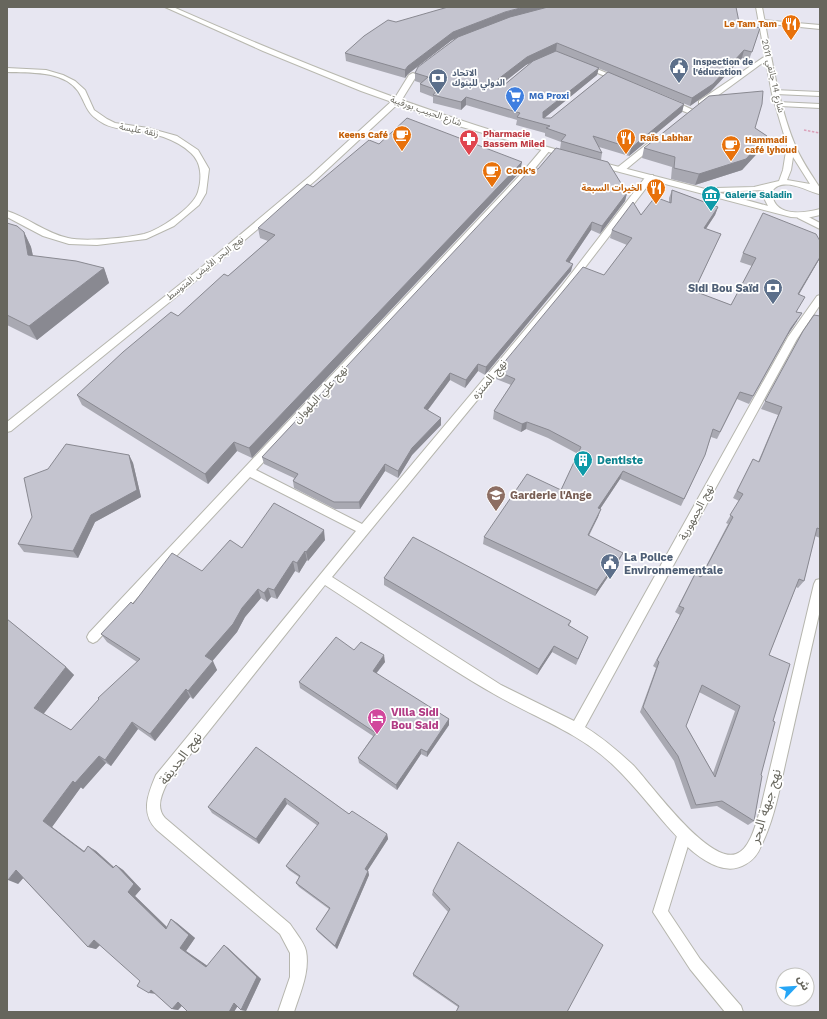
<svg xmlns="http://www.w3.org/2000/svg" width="827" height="1019" font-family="'Work Sans','Noto Sans Arabic',sans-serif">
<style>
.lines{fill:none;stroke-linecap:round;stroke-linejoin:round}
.service-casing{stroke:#b6b6ae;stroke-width:2}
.pedestrian-casing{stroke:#b6b6ae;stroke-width:2}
.minor-casing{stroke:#b6b6ae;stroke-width:2}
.tertiary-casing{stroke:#b6b6ae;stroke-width:2}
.secondary-casing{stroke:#b9b9b0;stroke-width:2}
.path{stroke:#dba2ba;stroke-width:1.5;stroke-dasharray:2.5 1.5;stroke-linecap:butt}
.service{fill:#fff;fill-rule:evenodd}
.pedestrian{fill:#fff;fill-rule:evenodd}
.minor{fill:#fff;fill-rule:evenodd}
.tertiary{fill:#fff;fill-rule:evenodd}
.secondary{fill:#fff;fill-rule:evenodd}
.wall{fill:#a9a9b2;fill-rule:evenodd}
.shaded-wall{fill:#898991}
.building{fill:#c4c4cf;stroke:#898991;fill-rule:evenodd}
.labels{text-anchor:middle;stroke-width:3.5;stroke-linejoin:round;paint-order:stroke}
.far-food-label{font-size:9px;font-weight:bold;fill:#c56008;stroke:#fff;text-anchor:end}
.far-service-label{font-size:9px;font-weight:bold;fill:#4e5e75;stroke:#fff;text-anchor:start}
.far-street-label{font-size:9px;fill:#67665d;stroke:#fff}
.far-shop-label{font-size:9px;font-weight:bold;fill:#366cbe;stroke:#fff;text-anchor:start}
.far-health-label{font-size:9px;font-weight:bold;fill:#be3a42;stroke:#fff;text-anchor:start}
.far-culture-label{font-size:9px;font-weight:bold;fill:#0d838f;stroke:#fff;text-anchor:start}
.service-label{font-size:11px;font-weight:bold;fill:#4e5e75;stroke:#fff;text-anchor:end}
.street-label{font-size:11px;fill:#67665d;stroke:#fff}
.culture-label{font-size:11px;font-weight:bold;fill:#0d838f;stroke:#fff;text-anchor:start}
.education-label{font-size:11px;font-weight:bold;fill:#785e54;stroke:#fff;text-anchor:start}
.hotel-label{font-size:11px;font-weight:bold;fill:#b23c85;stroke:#fff;text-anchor:start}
.near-street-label{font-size:13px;fill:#67665d;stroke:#fff}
</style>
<rect width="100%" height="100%" fill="#e7e6f1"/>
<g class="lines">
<g class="service-casing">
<g id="service">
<path d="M585,64L621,79L623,80L619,82L617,81L583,67V65Z"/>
<path d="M666,100H672L695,111L691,113H688L666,104Z"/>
</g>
</g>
<g class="pedestrian-casing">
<g id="pedestrian">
<path d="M413,73L417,75L401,101L400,103H394L393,101L409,75Z"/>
<path d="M684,829L689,831L691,836L668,911L700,959L741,1006L743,1012H725L690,969L653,912L677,836L679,831Z"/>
</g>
</g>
<g class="minor-casing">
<g id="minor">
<path d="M762,20L820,25V29L760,23V21Z"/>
<path d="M767,55L769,56V58L705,105H699V101Z"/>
<path d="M7,68L46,70L63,75L75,81L85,90L94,110L107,119L115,123L148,128L177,136L198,150L209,169L206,193L199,205L174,226L146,239L97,245L69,244L43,236L7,217V211C27,217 45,233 68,238C84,242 127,238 144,234C159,230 193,208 198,192C202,179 202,163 191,153C175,138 153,133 133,130C122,129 110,128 101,122C85,112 87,105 78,91C63,70 29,73 7,72Z"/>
<path d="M394,99H400L401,101L316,180L209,270L11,431L7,432V422L203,266L310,176Z"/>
<path d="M652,140H658L659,142L624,171H618V167Z"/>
<path d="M543,148H546L550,150L527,178L256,470L362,524L561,287L647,175H653V179L567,291L332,577L501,685L574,721L788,337L817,296L820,295V305L797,339L585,727C603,738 618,751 633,765C651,784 708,864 736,854C751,849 757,820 761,807L814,584L816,580L820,579V610C809,658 798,707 787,756C780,786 775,818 761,846C758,854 753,860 746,864C711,886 666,824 647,802C636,789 625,776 612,764C578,732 534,717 494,694C436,661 381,621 325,585L166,785C161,796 156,808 165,818L290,924C295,932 304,942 306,951C310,972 300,993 294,1012H278L290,977V953L280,934L157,830C140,813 148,794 156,775L356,531L250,477L97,641L93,643L89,641L87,637L89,633L521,174Z"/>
<path d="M801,213L820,223V229L798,218L797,216L798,214Z"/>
</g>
</g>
<g class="tertiary-casing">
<g id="tertiary">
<path d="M773,90L820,92V96L776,94H773Z"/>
<path d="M777,102L820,104V108L780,106L776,104Z"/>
</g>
</g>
<g class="secondary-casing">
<g id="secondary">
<path d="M165,7H173C302,64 432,116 569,153L570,155L566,157L462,127L361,91L263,51Z"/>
<path d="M756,7H762C771,53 777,101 795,145C801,160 811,174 820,188L819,194C807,191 783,176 772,191C772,217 802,214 820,209V215L807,218L791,217L593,165V161H596L713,191V188H716L754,187L779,181L783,170L787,145L772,94ZM793,157L810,184L787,180L791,170ZM764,190V198L768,206L717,192Z"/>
</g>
</g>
<path class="path" d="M804,130L820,133"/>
<use href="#service" class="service"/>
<use href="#pedestrian" class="pedestrian"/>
<use href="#minor" class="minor"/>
<use href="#tertiary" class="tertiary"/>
<use href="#secondary" class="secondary"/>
</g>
<g class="wall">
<path d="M396,22H739L760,28L749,60L742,58L710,92L690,106L623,78L684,104L682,112L629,156L599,147L602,153L601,160L627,193L625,201L600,234L591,230L569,262L571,271L485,375L478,371L465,388L450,380L428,410L441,425L412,455L398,478L385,471L360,509H335L294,488L293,481L294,478L264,464L262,457L538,169L560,149L561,142L545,136V133L516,125L517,120L466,105L461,110L433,103V97L420,92V84L421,83L415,81V73L456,38L452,40L408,74L405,78L346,61L345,53ZM532,62L503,86H498L526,65ZM598,68L608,72L551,118H544L597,75Z"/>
<path d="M755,128L767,136L763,147L742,170L695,185L671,179L672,167L642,158L644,148Z"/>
<path d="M379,144L520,172L252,458L237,451L208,484L82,405L77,395L178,316L228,276L268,241L260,238L258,228L313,187Z"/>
<path d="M672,190L718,207L715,215L706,229L721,234L717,242L694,291L731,305L752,266L740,262L743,253L820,241V258L798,295L797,312V321L787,336L749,404L737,399L717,439L711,437L705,455L681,506L620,479L600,509L598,517L589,536L623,553L620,559L595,596L483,544L484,537L561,490L578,454L548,438L526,429L521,432L493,419L494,411L511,385L496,379L497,371L604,275L627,245L610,238L612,230L641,215L669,202V198Z"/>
<path d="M7,223L24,232L31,247L33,256L104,268L109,283L37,340L7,325Z"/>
<path d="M820,316V538L815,536L804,581L798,588L796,587L769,655L773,721L761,775L754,821L748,825L717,806L691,809L674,761L640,712L656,668L653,666L680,615L675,612L695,574L701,576L728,524L726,523L739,501L733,498L753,459L758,462L778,415L761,409L803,331ZM699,692L735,711L713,773L686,726Z"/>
<path d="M129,455L133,463L141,497L95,522L78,558L24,552L18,544Z"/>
<path d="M325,540L308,561L307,560L299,573L295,571L277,599L271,597L267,602L261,598L245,617L237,632L212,661L217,670L193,699L190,697L155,741L138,729L111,766L106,763L83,789L81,787L52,827L84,851L88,846L96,851L114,867L116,865L123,870L141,889L135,896L167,927L171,919L177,923L195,938L186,951L207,966L224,945L228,948L261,979L246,1011L241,1010L238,1006H182L178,1010L172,1009L100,945L96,949L88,947L23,878L18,884L7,619L66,667L74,675L43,714L71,730L99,700L137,662L107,642L101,634L133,604L202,571L242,548Z"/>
<path d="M384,578L571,621L569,626L588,637L576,665L552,652L537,675L384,585Z"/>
<path d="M354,650L385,662L376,674L449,719V725L427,757L421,754L397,790L359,763L358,758L373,736L300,688L299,682Z"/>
<path d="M256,747L349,814L387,834L388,839L368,870L369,875L337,949L318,932L316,929L329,909L299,887L296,883L299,877L289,870L286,866L318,826L287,804L259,844L212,813L208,807Z"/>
<path d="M433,891L567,1012H456L458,1007L413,976V974L448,912L432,895Z"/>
</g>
<g class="shaded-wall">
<path d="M524,7H553L505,20L452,40L408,74L405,78V70L408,66L453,32L505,12Z"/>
<path d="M557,43L556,51L526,65L493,91V83L527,57Z"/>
<path d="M744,50L742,58L710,92L690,106L692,98Z"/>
<path d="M599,68L597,75L542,120L543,112Z"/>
<path d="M466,97V105L461,110V102Z"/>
<path d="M684,104L682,112L629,156L631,148Z"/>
<path d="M767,136L763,147L742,170L695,185L699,174Z"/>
<path d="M522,162L520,172L252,458L249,448Z"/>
<path d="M627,193L625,201L600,234L602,226Z"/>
<path d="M718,207L715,215L701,236L704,228Z"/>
<path d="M592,222L591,230L565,269L566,261Z"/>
<path d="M24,232L31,247L36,270L28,255Z"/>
<path d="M721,234L717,242L690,299L694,291Z"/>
<path d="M820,257V258L794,303L798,294Z"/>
<path d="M573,264L571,271L485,375L486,367Z"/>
<path d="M104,268L109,283L37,340L29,326Z"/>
<path d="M802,313L797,321L787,336L749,404L791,328Z"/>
<path d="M478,364V371L465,388L466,380Z"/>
<path d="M450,373V380L424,415V408Z"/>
<path d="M441,418V425L412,455L398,478V471L412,448Z"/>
<path d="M527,422L526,429L521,432L522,424Z"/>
<path d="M234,442L237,451L208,484L205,474Z"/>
<path d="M129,455L133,463L141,497L95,522L78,558L73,551L91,515Z"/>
<path d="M385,464V471L360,509L359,502Z"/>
<path d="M623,471L620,479L596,515L598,508Z"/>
<path d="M601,509L598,517L585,542L588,535Z"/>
<path d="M324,530L325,540L308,561L306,552Z"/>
<path d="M305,551L307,560L299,573L297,563Z"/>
<path d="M623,553L620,559L595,596L597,590Z"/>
<path d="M293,561L295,571L277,599L274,590Z"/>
<path d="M268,588L271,597L267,602L264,593Z"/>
<path d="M258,589L261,598L245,617L237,632L210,664L205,656L242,608Z"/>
<path d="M554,646L552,652L537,675L539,669Z"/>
<path d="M384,655L385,662L373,677V671Z"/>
<path d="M213,661L217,670L193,699L188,691Z"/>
<path d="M66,667L74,675L42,716L34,708Z"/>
<path d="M186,689L190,697L155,741L150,734Z"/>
<path d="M449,719V725L427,757V752Z"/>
<path d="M132,722L138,729L111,766L105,760Z"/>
<path d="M421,749V754L397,790L396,785Z"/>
<path d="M99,756L106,763L83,789L75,783Z"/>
<path d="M73,781L81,787L52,827L92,857L84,852L43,821Z"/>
<path d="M285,798L287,804L259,844L256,839Z"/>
<path d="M387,834L388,839L366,873L365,869Z"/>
<path d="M88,846L96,851L120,873L113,868Z"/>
<path d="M116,865L123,870L141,889L135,896L172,932L166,929L128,892Z"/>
<path d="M16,870L26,875L18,884L8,880Z"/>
<path d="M368,871L369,875L337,949L335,946Z"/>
<path d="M171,919L177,923L195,938L186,951L212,969L206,967L180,948Z"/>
<path d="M94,940L102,943L96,949L88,947Z"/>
<path d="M224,945L228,948L261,979L246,1011L241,1010Z"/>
<path d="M151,990L156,994L149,993Z"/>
<path d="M178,1002L184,1003L178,1010L172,1009Z"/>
<path d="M234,1003L239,1004L234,1012H229Z"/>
</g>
<g class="building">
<path d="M448,7H524L505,12L453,32L408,66L405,70L345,53L364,36L388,20L396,22Z"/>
<path d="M548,7H736L739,22L760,28L752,52L744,50L713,84L692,98L557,43L527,57L493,83L498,86H503L533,61L556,51L599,68L543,112V118H551L608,72L684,104L631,148L593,136L602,153L561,141L566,135L546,128L550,126L517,117L520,113L466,97L461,102L433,95L437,90L420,84L428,77L415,73L418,67L458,37L510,17Z"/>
<path d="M763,91L762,104L755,128L767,136L746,159L699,174L674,168L675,157L644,148L709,96Z"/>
<path d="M407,118L522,162L249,448L234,442L205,474L77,395L123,352L171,312L178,316L224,274L228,276L275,235L258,228L307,184L313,187L369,140L379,144Z"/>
<path d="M556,148L608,162L627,193L602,226L592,222L566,261L573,264L486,367L478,364L466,380L450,373L424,408L441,418L412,448L398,471L385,464L359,502H334L293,481L298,474L262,457L531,169H538Z"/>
<path d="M672,190L718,207L704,228L721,234L694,291L731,305L756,258L743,253L763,213L816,234L820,241V257L798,294L805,297L796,312L802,313L791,328L753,396L740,392L720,432L713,429L705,455L684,499L623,471L598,508L601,509L588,535L623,553L597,590L484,537L527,474L561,490L581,447L549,430L527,422L522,424L494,411L515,379L497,371L583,267L604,275L632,238L612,230L633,202L641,215L655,197L671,203Z"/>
<path d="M7,223L17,226L24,232L28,255L76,261L104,268L29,326L7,315Z"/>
<path d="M814,315L820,316V529L817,528L804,581L799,579L769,655L790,664L773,721L775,722L761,775L762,776L754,821L722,801L696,805L678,756L643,707L659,662L657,660L684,608L679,606L695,574L701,577L733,517L730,515L743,494L737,491L753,459L759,462L782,407L765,401L803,331ZM702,685L740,706L715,777L686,726Z"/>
<path d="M66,444L129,455L137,490L91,515L73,551L18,544L32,517L24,478L48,469Z"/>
<path d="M274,503L324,530L306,552L305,551L297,563L293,561L274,590L268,588L264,593L258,589L242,608L233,624L205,656L213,661L188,691L186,689L150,734L132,722L105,760L99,756L75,783L73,781L43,821L84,852L88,846L113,868L116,865L134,884L128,892L166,929L171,919L189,935L180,948L206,967L224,945L257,977L241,1010L234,1003L229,1012H188L178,1002L172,1009L151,990L149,993L137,986L140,981L94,940L88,947L16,870L8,880L7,879V619L66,667L34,708L71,730L99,699L98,698L140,659L101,634L131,602L133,604L172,553L202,571L230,540L242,548Z"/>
<path d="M413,537L571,621L568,625L588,637L578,659L554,646L539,669L384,578Z"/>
<path d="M336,637L354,650L361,642L384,655L373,671L449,719L427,752L421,749L396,785L358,758L376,733L299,682Z"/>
<path d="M256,747L349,814L352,811L387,834L365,869L368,871L335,946L316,929L330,908L296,883L300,876L286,866L319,823L285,798L256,839L208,807Z"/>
<path d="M458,842L603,945L567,1012H456L459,1006L413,974L450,909L433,891Z"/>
</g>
<defs>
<g id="restaurant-pin" transform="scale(1)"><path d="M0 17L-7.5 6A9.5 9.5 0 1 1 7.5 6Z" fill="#e8710a" stroke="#fff"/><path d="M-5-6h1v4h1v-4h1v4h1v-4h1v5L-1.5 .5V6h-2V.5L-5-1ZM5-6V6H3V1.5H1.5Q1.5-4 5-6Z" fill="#fff"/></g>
<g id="civic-pin" transform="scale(1)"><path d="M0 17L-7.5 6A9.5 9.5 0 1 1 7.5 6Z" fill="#5c6f8a" stroke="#fff"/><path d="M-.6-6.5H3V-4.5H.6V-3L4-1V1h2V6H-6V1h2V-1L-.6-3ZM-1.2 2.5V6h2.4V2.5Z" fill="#fff"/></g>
<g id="bank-pin" transform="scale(1)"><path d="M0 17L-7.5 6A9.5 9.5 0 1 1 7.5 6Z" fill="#5c6f8a" stroke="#fff"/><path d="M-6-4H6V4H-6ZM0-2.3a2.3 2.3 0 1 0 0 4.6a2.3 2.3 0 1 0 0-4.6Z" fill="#fff"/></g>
<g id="supermarket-pin" transform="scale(1)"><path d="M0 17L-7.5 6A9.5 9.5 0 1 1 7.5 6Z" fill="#3f7fe0" stroke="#fff"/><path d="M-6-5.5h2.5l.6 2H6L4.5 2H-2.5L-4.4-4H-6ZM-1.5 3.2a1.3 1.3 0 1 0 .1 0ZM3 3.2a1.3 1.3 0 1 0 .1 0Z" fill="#fff"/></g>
<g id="cafe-pin" transform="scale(1)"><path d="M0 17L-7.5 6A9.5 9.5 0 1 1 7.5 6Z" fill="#e8710a" stroke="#fff"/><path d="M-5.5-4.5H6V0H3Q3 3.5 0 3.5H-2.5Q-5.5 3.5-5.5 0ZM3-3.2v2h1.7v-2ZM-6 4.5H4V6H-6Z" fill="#fff"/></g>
<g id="pharmacy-pin" transform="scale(1)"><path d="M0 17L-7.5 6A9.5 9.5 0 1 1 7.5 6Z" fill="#e0444e" stroke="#fff"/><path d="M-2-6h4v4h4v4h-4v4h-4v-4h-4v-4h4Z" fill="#fff"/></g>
<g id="museum-pin" transform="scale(1)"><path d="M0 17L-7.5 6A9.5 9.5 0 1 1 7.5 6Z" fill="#0f9aa8" stroke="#fff"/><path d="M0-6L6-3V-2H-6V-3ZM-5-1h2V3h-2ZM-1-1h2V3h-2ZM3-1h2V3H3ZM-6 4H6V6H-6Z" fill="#fff"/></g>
<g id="building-pin" transform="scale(1)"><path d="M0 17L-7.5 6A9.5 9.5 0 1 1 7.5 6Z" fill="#0f9aa8" stroke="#fff"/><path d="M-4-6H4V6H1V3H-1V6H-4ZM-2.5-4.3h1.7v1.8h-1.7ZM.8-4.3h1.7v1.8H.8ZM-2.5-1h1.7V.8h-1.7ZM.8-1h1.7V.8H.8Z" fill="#fff"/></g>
<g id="school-pin" transform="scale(1)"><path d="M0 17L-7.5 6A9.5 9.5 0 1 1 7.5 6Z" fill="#8d6e63" stroke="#fff"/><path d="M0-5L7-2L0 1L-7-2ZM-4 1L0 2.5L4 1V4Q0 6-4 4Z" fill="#fff"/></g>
<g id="hotel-pin" transform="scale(1)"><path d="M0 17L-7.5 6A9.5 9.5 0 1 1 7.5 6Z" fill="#d1479c" stroke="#fff"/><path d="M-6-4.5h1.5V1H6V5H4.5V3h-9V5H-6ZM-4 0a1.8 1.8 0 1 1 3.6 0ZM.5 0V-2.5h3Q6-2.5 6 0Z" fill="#fff"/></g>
</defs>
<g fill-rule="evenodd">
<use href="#restaurant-pin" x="791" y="24"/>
<use href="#civic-pin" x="679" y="67"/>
<use href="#bank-pin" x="438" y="78"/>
<use href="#supermarket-pin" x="515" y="96"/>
<use href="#cafe-pin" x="402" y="135"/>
<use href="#restaurant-pin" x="626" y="138"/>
<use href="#pharmacy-pin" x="469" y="139"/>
<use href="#cafe-pin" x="731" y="145"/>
<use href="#cafe-pin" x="492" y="171"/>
<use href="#restaurant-pin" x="656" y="188"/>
<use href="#museum-pin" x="711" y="195"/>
<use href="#bank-pin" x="773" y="288"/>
<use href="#building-pin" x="583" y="460"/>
<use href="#school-pin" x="496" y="495"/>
<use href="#civic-pin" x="610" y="563"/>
<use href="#hotel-pin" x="377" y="718"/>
</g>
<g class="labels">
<g class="far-food-label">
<text x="777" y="27">Le Tam Tam</text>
<text x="388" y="138">Keens Café</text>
<text x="640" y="141" text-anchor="start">Raïs Labhar</text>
<text x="745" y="143" text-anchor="start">Hammadi<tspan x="745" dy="10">café lyhoud</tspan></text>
<text x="506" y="174" text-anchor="start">Cook’s</text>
<text x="642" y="191">الخيرات السبعة</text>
</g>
<g class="far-service-label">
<text x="693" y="65">Inspection de<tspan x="693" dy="10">l'éducation</tspan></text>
<text x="452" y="76">الاتحاد<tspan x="452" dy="10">الدولي للبنوك</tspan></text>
</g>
<g class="far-street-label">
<text transform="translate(773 76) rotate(77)" y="3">شارع 14 جانفي 2011</text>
<text transform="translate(426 111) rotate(19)" y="3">شارع الحبيب بورقيبة</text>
<text transform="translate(139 130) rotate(11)" y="3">زنقة عليسة</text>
<text transform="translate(205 268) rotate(-39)" y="3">نهج البحر الأبيض المتوسط</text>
</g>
<g class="far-shop-label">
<text x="529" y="99">MG Proxi</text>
</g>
<g class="far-health-label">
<text x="483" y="137">Pharmacie<tspan x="483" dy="10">Bassem Miled</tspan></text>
</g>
<g class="far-culture-label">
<text x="725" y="198">Galerie Saladin</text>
</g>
<g class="service-label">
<text x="759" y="292">Sidi Bou Saïd</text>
<text x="624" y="561" text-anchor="start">La Police<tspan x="624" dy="13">Environnementale</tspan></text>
</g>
<g class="street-label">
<text transform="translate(489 379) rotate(-50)" y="4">نهج المنتزه</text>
<text transform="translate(320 394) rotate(-47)" y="4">نهج علي البلهوان</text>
<text transform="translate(696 512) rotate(-62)" y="4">نهج الجمهورية</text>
</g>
<g class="culture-label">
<text x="597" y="464">Dentiste</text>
</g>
<g class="education-label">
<text x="510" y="499">Garderie l'Ange</text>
</g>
<g class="hotel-label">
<text x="391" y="716">Villa Sidi<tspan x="391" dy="13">Bou Said</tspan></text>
</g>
<g class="near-street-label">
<text transform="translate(180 758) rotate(-53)" y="5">نهج الحديقة</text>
<text transform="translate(765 806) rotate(-73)" y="5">نهج جبهة البحر</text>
</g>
</g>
<rect width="827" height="1019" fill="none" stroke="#67665d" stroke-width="16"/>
<g transform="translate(795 987) rotate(65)"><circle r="19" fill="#ffffff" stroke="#c2c2be"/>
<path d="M0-3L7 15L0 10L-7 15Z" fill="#26a6f6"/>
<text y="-6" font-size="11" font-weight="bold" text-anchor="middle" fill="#67665d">ش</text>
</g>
</svg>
